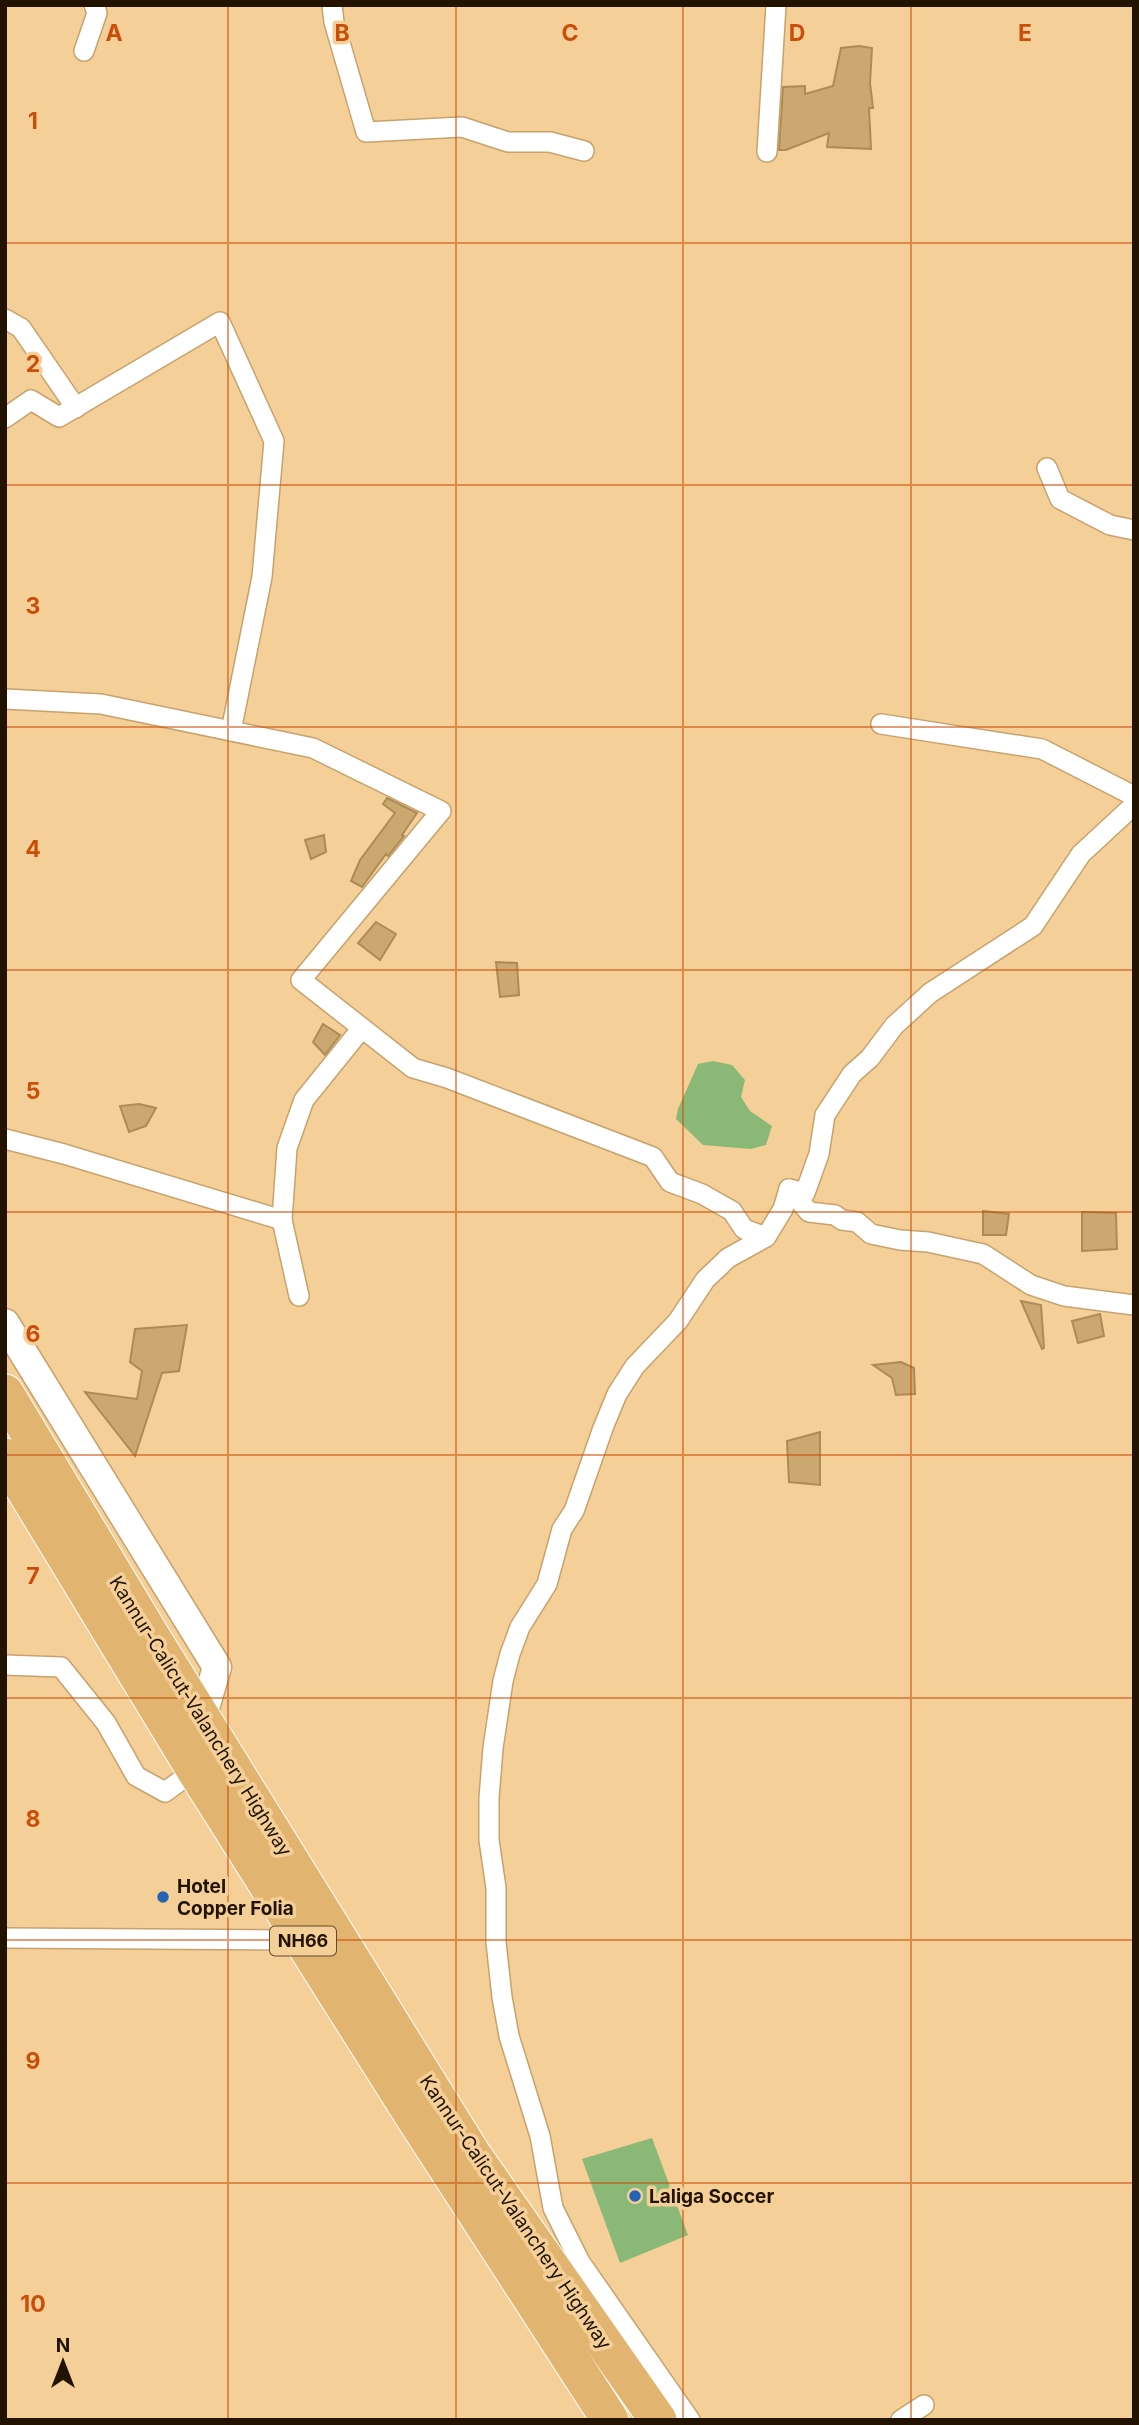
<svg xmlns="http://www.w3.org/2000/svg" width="1139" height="2425" font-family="Inter,sans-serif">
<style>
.green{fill:#8ab877}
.building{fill:#cca871;stroke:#ae8a55;stroke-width:2}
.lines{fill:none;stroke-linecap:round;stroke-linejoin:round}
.street-casing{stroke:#c7a26c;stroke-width:22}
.secondary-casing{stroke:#c7a26c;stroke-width:31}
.highway-casing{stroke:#fff;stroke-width:39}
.street{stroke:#fff;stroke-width:19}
.secondary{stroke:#fff;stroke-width:28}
.highway{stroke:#e1b470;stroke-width:37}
.grid{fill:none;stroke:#ca4e0a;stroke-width:2;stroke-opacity:0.55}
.poi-dot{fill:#2563b5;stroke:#f5cf98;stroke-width:2.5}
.labels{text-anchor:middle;stroke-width:7;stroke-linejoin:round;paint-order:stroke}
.shield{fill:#f5cf98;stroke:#614b2e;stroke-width:2}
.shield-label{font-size:18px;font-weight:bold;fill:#211300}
.street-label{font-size:19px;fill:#211300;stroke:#f5cf98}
.poi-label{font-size:19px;font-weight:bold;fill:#211300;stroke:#f5cf98;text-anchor:start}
.grid-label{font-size:23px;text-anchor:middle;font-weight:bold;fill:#ca4e0a;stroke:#f5cf98;stroke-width:7;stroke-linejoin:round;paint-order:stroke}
</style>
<rect width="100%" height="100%" fill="#f5cf98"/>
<g class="green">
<path d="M713,1061L732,1065L745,1080L741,1097L750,1111L772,1126L766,1145L751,1149L703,1145L676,1119L678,1109L698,1064Z"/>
<path d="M652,2138L688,2235L620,2263L582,2159Z"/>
</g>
<g class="building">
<path d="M859,46L872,48L870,83L873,108H869L871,149L827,147L829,133L786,150H779L783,87L805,86V94L833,86L841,48Z"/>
<path d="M387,798L417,813L402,835L404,836L388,856L386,854L362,887L351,881L360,860L395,813L383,804Z"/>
<path d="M324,835L326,852L311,859L305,840Z"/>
<path d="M376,922L396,934L380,960L358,943Z"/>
<path d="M496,962L517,963L519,995L500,997Z"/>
<path d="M323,1024L340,1035L325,1055L313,1042Z"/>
<path d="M139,1104L156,1108L146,1126L129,1132L120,1106Z"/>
<path d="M983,1211L1009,1214L1006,1235H983Z"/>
<path d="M1082,1212L1116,1213L1117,1249L1082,1251Z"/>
<path d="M1021,1301L1041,1305L1044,1348L1042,1349Z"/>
<path d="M1100,1314L1104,1336L1078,1343L1072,1321Z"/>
<path d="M187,1325L179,1371L162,1373L135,1456L85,1392L137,1399L142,1371L130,1362L135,1329Z"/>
<path d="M901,1362L914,1368L915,1394L896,1395L892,1378L873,1365Z"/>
<path d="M820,1432V1485L789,1482L787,1441Z"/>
</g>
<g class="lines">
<g class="street-casing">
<g id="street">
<path d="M332,5L334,22L366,132L462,127L508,142H550L584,151"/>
<path d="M84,51L97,13L94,5"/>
<path d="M767,152L776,5"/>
<path d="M5,319L21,328L76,408"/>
<path d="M5,418L31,400L59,417L220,322L274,441L262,577L231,731"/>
<path d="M1047,468L1060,499L1110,525L1134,530"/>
<path d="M5,699L101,704L313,748L441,811L301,980L413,1068L447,1078L653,1157L670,1182L702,1194L732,1211L744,1229L766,1237"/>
<path d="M881,724L1042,749L1134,796"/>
<path d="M5,1139L64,1154L282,1220"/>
<path d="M789,1189L805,1193L819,1154L825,1115L852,1074L870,1058L894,1026L930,993L1033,926L1081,854L1134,805"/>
<path d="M789,1189L809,1212L835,1215L842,1220L857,1222L871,1234L900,1240L928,1242L983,1254L1031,1285L1064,1296L1134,1305"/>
<path d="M299,1296L282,1220L287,1148L304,1100L362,1028"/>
<path d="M5,1665L61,1667L106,1723L136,1776L165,1792L195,1770"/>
<path d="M5,1938L303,1940"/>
<path d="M690,2420L580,2262L553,2208L540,2136L509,2036L502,1997L496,1942V1888L489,1840V1798L493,1748L503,1681L510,1654L520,1627L547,1584L562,1529L574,1511L603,1428L617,1394L635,1366L678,1321L705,1280L728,1258L766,1237L783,1209L789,1189"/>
<path d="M901,2420L924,2405"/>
</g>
</g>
<g class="secondary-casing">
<path id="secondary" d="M5,1323L217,1667L202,1718"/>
</g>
<g class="highway-casing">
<g id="highway">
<path d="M5,1393L151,1636L472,2154L658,2420"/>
<path d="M5,1457L195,1770L416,2120L610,2420"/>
</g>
</g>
<use href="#street" class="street"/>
<use href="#secondary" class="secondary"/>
<use href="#highway" class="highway"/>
</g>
<path class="grid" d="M228,5V2420M456,5V2420M683,5V2420M911,5V2420M5,243H1134M5,485H1134M5,727H1134M5,970H1134M5,1212H1134M5,1455H1134M5,1698H1134M5,1940H1134M5,2183H1134"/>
<g class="poi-dot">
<circle cx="163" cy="1897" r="7"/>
<circle cx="635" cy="2196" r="7"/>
</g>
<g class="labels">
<rect class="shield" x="270" y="1926.5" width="66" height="29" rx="5"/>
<g class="shield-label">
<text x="303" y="1947">NH66</text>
</g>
<g class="street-label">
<text transform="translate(201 1716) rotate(58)" y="7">Kannur-Calicut-Valanchery Highway</text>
<text transform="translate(516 2212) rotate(56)" y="7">Kannur-Calicut-Valanchery Highway</text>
</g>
<g class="poi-label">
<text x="177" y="1893">Hotel<tspan x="177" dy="22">Copper Folia</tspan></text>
<text x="649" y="2203">Laliga Soccer</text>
</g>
</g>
<g class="grid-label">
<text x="114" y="41">A</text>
<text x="342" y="41">B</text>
<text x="570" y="41">C</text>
<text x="797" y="41">D</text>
<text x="1025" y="41">E</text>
<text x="33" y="129">1</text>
<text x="33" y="372">2</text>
<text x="33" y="614">3</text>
<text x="33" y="857">4</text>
<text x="33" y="1099">5</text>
<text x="33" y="1342">6</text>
<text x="33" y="1584">7</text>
<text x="33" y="1827">8</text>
<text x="33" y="2069">9</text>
<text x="33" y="2312">10</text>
</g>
<rect width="1139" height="2425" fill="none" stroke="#211300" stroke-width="14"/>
<g transform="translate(63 2362)" stroke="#f5cf98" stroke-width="5" paint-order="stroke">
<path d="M0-5L12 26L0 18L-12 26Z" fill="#211300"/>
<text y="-10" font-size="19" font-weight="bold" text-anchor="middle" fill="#211300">N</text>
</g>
</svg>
